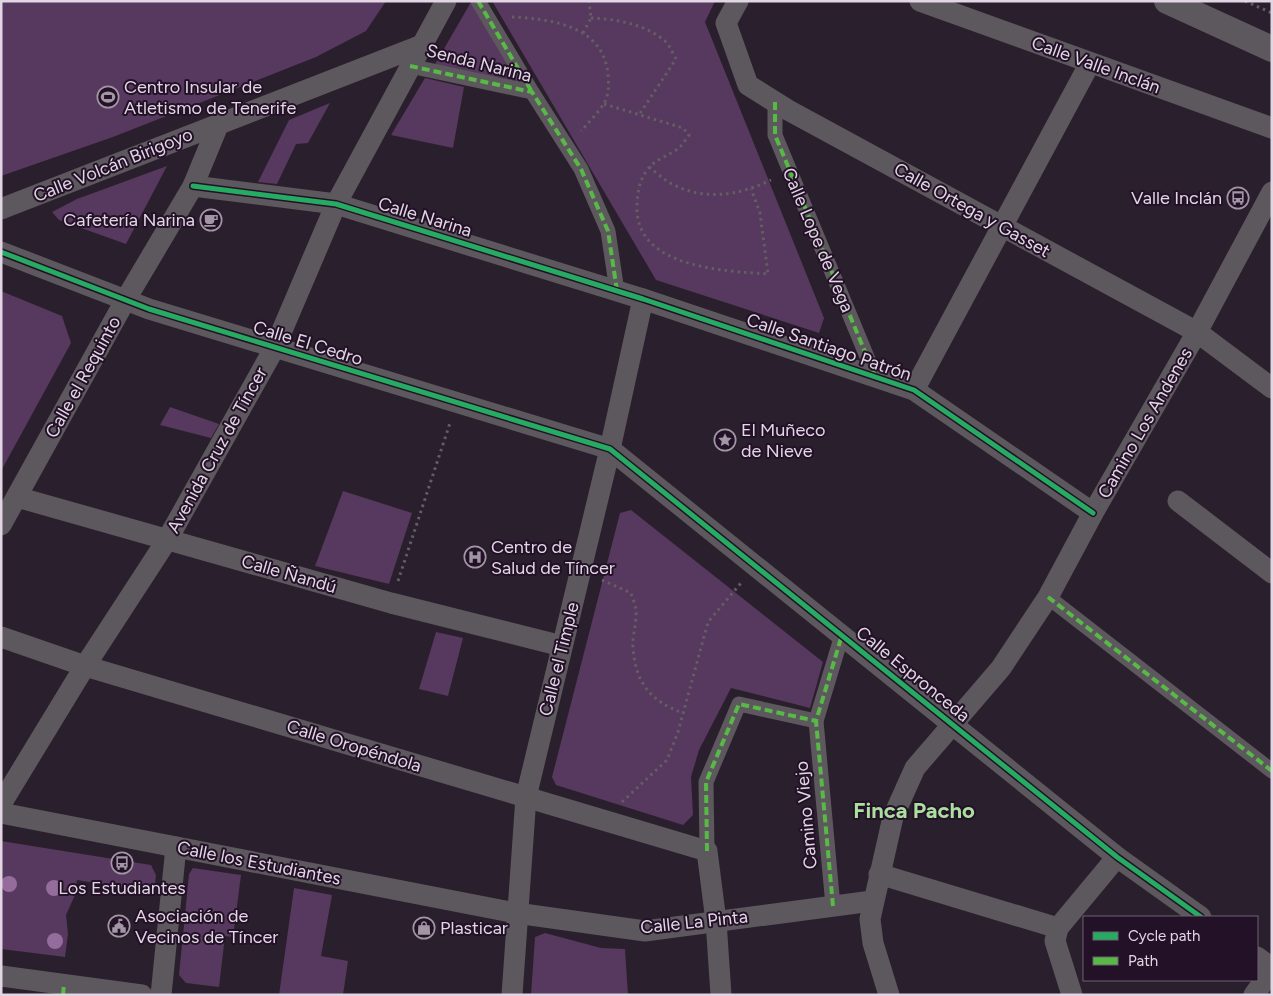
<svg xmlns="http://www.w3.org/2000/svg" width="1273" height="996" font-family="Figtree,sans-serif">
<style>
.green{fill:#57385e}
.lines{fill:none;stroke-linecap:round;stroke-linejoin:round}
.path{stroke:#635e64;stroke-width:3;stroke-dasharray:2.5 4;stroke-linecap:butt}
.pedestrian{stroke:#5d575e;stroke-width:15}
.minor{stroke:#5d575e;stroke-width:21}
.tertiary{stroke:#5d575e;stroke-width:26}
.quiet{stroke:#58b947;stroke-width:4;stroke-dasharray:8 4;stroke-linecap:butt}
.cycleway-casing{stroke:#231127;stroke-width:8}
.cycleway{stroke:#26ab63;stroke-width:5}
.tree{fill:#946d9c}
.labels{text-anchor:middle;stroke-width:4;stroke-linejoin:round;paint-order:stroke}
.street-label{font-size:18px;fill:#e2d6e5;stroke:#231127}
.poi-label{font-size:18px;fill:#e2d6e5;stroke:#231127;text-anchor:start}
.district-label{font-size:22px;font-weight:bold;fill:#abde9f;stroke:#231127}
</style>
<rect width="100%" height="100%" fill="#2a1f2c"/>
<g class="green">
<path d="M1,1H386L366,31L316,57L113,137L1,176Z"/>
<path d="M492,1H715L705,22L824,318L819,333L656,280Z"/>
<path d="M471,2L517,81L434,66Z"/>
<path d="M425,78L464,87L453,148L391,135Z"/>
<path d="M330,103L308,143L296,144L277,184L258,182L289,120Z"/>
<path d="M167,166L126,244L59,220L52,212L77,199Z"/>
<path d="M1,291L62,316L71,343L1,471Z"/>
<path d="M170,407L219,424L211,438L160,425Z"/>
<path d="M343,491L412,513L389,584L315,566Z"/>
<path d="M631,510L823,662L810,708L731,688L699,750L691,777L693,815L683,825L556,785L552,777L620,513Z"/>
<path d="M436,632L463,638L448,696L419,689Z"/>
<path d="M1,841L151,865L156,875L154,893L77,880L75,895L66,915L68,934L65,957L1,949Z"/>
<path d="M193,868L241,875L233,937L225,936L219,987L186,983L179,975L189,874Z"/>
<path d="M294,888L332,895L321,956L348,961L343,995H279Z"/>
<path d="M545,933L601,948L625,949L628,995H531L535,937Z"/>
</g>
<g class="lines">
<g class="path">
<path d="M1245,1L1272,13"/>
<path d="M512,17C552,19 604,26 608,75C609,86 609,96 603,105C597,114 588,123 581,131"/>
<path d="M591,18C616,19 646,24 666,42C670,46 673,54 676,59L639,115"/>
<path d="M583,33L591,18L589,1"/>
<path d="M604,104L683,128L689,135C686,139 683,144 680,147C671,155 655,159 648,169C639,180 638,191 637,205C634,268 724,271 768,274L760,213L751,189"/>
<path d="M649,167C657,173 665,181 674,185C706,201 740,195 771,180"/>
<path d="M602,580L631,593C633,599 636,606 636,612C637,623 632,635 633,647C635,682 650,701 683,713"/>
<path d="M398,581L450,423"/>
<path d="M622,802L667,760L678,732L708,622L741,583"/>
</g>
<g class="pedestrian">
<path d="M478,1L532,92"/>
<path d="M410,66L532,92L581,169L608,231L617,291"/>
<path d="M775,102V135L875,376"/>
<path d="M1048,597L1272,771"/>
<path d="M707,851L706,782L739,704L816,721"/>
<path d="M833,906L816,721L842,635"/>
</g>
<g class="minor">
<path d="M738,1L726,23L748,85L788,110L1197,332L1272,388"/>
<path d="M920,1L1272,128"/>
<path d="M193,186L336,204L643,299L914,390L1093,513"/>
<path d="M1,209L422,45"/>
<path d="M1,252L149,309L610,449L1117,857L1201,917"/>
<path d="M914,390L1090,63"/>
<path d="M17,497L391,603L562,646"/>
<path d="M1178,501L1272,573"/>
<path d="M1,525L126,299L193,186L219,123"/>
<path d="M1,637L85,666L707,851L716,921L721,995"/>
<path d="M1,804L85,666L167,540L275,347L336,204L446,1"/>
<path d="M1,813L516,913L645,931L872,901"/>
<path d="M879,874L1058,928"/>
<path d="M1257,957L1272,968"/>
<path d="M1,976L142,995"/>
<path d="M161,995L176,847"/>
<path d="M512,995L526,797L610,449L643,299"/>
<path d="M889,995L873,943L870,919L893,817L915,768L1001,668L1048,597L1093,513L1197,332L1272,192"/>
<path d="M1072,995L1055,941L1058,928L1117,857"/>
<path d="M1254,995L1272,970"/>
</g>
<path class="tertiary" d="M1167,1L1272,49"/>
<g class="quiet">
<path d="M478,1L532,92"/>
<path d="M410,66L532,92L581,169L608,231L617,291"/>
<path d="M775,102V135L875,376"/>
<path d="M1048,597L1272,771"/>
<path d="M707,851L706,782L739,704L816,721"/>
<path d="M833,906L816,721L842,635"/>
<path d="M63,995L64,984"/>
</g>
<g class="cycleway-casing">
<g id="cycleway">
<path d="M193,186L336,204L643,299L914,390L1093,513"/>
<path d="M1,252L149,309L610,449L1117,857L1201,917"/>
</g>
</g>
<use href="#cycleway" class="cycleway"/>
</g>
<g class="tree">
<circle cx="9" cy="884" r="8"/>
<circle cx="54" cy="888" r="8"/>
<circle cx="55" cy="941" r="8"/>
</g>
<defs>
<g id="stadium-ring" transform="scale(1.125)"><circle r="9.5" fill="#231127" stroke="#a296a4" stroke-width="1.5"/><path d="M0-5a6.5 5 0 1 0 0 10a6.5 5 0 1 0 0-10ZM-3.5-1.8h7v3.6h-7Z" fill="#a296a4"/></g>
<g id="bus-ring" transform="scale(1.125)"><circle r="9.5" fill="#231127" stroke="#a296a4" stroke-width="1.5"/><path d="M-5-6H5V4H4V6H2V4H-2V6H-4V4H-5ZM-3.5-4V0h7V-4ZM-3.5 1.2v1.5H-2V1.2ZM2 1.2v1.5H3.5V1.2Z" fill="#a296a4"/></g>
<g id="cafe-ring" transform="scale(1.125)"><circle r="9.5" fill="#231127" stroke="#a296a4" stroke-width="1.5"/><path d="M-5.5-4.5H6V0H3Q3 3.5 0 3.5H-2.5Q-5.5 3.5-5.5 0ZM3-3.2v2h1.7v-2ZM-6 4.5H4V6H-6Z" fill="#a296a4"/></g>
<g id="sight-ring" transform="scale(1.125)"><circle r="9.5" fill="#231127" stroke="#a296a4" stroke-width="1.5"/><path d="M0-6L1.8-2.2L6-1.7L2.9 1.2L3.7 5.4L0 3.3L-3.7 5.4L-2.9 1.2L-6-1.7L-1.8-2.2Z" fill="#a296a4"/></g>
<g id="hospital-ring" transform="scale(1.125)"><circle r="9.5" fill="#231127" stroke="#a296a4" stroke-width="1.5"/><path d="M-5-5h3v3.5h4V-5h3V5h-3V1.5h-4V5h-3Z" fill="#a296a4"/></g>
<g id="civic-ring" transform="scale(1.125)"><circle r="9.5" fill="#231127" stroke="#a296a4" stroke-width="1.5"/><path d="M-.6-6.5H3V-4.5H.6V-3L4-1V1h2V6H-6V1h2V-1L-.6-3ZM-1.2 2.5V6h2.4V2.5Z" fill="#a296a4"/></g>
<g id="shop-ring" transform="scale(1.125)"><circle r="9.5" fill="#231127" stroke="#a296a4" stroke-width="1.5"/><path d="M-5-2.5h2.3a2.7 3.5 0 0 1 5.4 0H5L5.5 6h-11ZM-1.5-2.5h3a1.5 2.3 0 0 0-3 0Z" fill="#a296a4"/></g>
</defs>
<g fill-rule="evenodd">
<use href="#stadium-ring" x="108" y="97"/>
<use href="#bus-ring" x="1238" y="198"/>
<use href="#cafe-ring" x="211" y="220"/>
<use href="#sight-ring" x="725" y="440"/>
<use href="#hospital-ring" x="475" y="557"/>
<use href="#bus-ring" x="122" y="863"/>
<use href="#civic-ring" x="119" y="926"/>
<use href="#shop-ring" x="424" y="928"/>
</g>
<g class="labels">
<g class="street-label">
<text transform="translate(479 63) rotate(14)" y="6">Senda Narina</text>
<text transform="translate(1096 65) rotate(20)" y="6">Calle Valle Inclán</text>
<text transform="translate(113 165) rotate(-22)" y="6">Calle Volcán Birigoyo</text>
<text transform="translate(972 210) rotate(29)" y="6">Calle Ortega y Gasset</text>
<text transform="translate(425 217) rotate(17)" y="6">Calle Narina</text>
<text transform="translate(818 240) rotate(67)" y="6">Calle Lope de Vega</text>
<text transform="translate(308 343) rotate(17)" y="6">Calle El Cedro</text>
<text transform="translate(829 347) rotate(19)" y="6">Calle Santiago Patrón</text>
<text transform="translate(83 377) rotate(-61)" y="6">Calle el Requinto</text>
<text transform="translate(1145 423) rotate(-60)" y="6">Camino Los Andenes</text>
<text transform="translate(217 450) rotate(-61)" y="6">Avenida Cruz de Tíncer</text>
<text transform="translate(289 574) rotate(16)" y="6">Calle Ñandú</text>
<text transform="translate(559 659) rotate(-76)" y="6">Calle el Timple</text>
<text transform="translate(913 674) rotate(39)" y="6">Calle Espronceda</text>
<text transform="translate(354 746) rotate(17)" y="6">Calle Oropéndola</text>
<text transform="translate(806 815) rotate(-95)" y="6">Camino Viejo</text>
<text transform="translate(259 863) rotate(11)" y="6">Calle los Estudiantes</text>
<text transform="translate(694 922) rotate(-6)" y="6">Calle La Pinta</text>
</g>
<g class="poi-label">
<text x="124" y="93">Centro Insular de<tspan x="124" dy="21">Atletismo de Tenerife</tspan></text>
<text x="1222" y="204" text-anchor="end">Valle Inclán</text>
<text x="195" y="226" text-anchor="end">Cafetería Narina</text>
<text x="741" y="436">El Muñeco<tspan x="741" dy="21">de Nieve</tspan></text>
<text x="491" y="553">Centro de<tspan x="491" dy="21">Salud de Tíncer</tspan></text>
<text x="122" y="894" text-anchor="middle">Los Estudiantes</text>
<text x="135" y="922">Asociación de<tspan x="135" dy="21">Vecinos de Tíncer</tspan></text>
<text x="440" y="934">Plasticar</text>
</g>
<g class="district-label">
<text x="914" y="818">Finca Pacho</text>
</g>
</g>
<rect width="1273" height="996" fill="none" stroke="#e2d6e5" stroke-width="5"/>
<rect x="1083" y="916" width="175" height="65" fill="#231127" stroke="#6f6073"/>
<rect x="1093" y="932" width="25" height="8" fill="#26ab63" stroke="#6f6073"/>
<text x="1128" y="941" font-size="15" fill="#e2d6e5">Cycle path</text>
<rect x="1093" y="957" width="25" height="8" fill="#58b947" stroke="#6f6073"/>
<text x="1128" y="966" font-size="15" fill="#e2d6e5">Path</text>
</svg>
